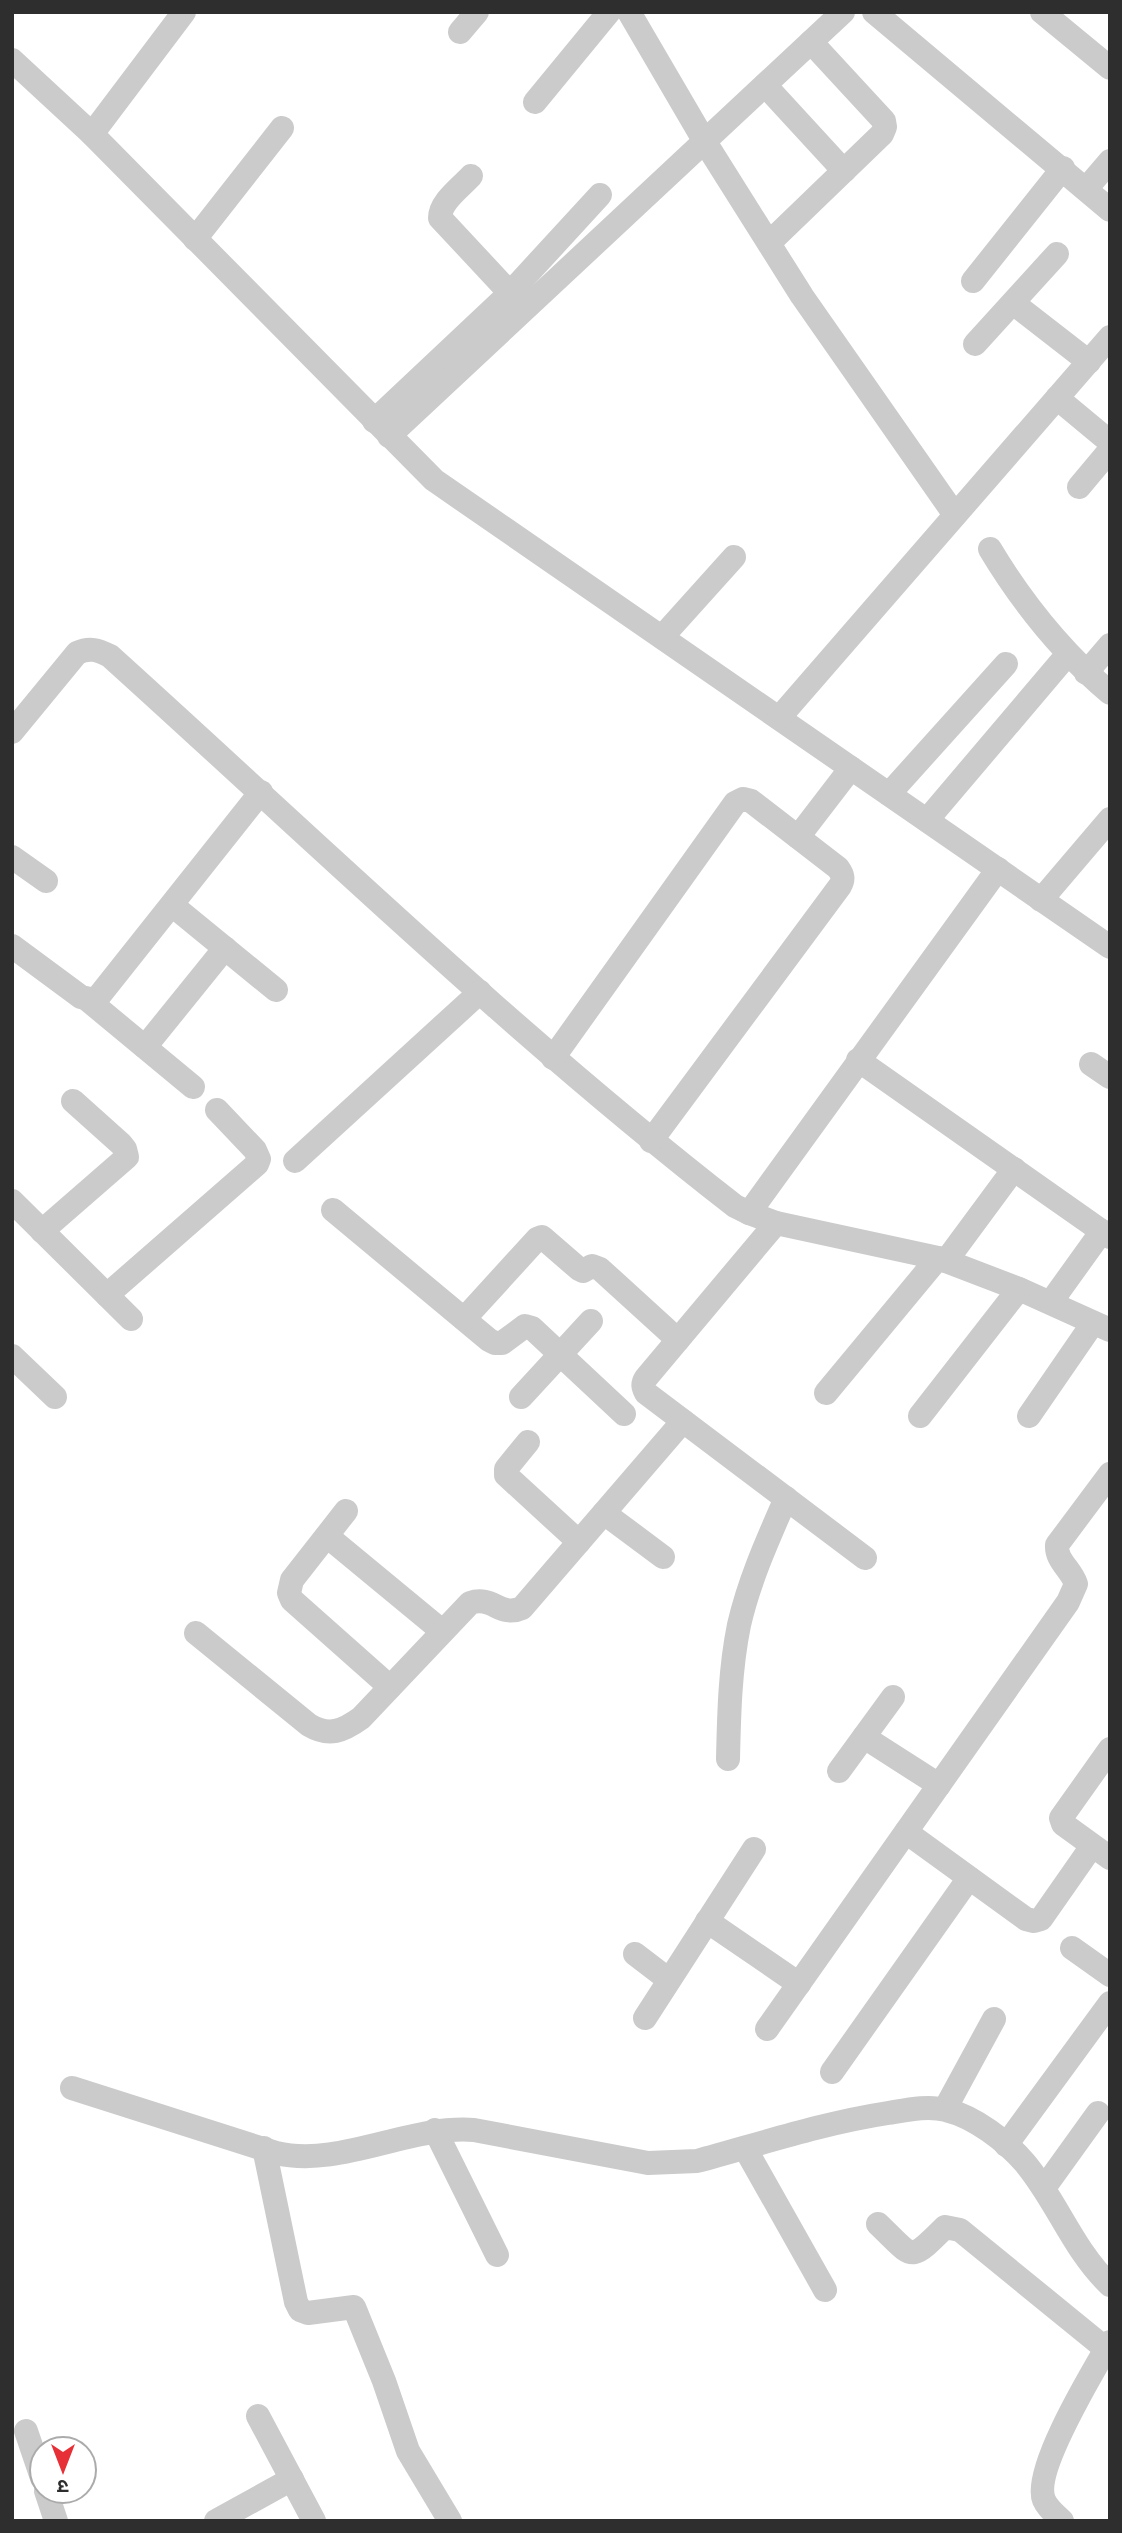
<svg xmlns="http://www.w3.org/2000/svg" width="1122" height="2533" font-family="'IBM Plex Sans','Noto Sans Devanagari',sans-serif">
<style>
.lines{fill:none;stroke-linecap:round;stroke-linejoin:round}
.minor{stroke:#cbcbcb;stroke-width:24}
</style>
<rect width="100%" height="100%" fill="#fff"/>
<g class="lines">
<g class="minor">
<path d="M629,12L705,142L802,296L955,515"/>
<path d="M874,12L1110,210"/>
<path d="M1042,12L1110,68"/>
<path d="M460,32L477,12"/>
<path d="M12,60L92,134L434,480L1110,947"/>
<path d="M765,85L844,171"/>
<path d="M535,102L609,12"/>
<path d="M92,134L184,12"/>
<path d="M471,176C460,188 440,202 440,218L510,293"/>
<path d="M1086,189L1110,161"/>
<path d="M195,239L282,128"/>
<path d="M769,243L882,134L885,127L884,121L811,42"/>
<path d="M973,281L1063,168"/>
<path d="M1013,303L1089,362"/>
<path d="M975,344L1057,254"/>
<path d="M1057,398L1110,442"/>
<path d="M374,421L510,293L600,195"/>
<path d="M389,436L843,12"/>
<path d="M1079,487L1110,450"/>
<path d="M990,549C1023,604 1061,651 1110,693"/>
<path d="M662,637L734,557"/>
<path d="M1086,673L1110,645"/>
<path d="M779,718L1110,337"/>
<path d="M12,732L77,653C90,647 98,650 110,656C316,842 516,1036 735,1206L749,1213L776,1223L938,1258L1019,1289L1110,1330"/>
<path d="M889,794L1006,664"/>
<path d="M927,820L1067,655"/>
<path d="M798,837L851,768"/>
<path d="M12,857L46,881"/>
<path d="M1041,900L1110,819"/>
<path d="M172,905L276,990"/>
<path d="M12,946L81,997L94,1000L99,996L261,792"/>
<path d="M88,1000L193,1087"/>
<path d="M145,1047L225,948"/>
<path d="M553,1058L735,803L743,799L751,801L838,868C843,875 844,879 840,886L651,1141"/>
<path d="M858,1060L1110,1237"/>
<path d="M1091,1064L1110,1077"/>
<path d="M295,1161L480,992"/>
<path d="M12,1201L131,1319"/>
<path d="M333,1210L489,1340L495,1343H502L525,1326L532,1328L624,1414"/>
<path d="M749,1213L998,869"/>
<path d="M776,1223L646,1378C642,1384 643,1387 646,1393L865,1558"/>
<path d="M42,1231L127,1157L125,1149L121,1144L73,1101"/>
<path d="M946,1261L1014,1169"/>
<path d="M107,1295L257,1164L259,1159L255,1150L217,1110"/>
<path d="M1051,1302L1102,1231"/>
<path d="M464,1319L537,1239L542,1237L579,1269L583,1271L592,1266L600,1269L678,1340"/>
<path d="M12,1356L55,1397"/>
<path d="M826,1393L938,1258"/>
<path d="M521,1397L591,1321"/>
<path d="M920,1416L1019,1289"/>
<path d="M1029,1416L1093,1323"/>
<path d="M528,1442L506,1469V1475L579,1542"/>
<path d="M346,1511L292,1580L289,1593L292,1600L390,1687"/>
<path d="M604,1513L663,1557"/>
<path d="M327,1536L442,1631"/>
<path d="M196,1633L309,1725C329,1737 343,1731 361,1718L470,1603C493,1595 500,1618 522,1608L683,1421"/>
<path d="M864,1737L939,1785"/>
<path d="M1110,1749L1061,1818L1063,1824L1110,1858"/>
<path d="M728,1759C729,1714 730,1669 739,1625C749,1581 768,1539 786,1498"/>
<path d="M839,1771L893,1697"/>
<path d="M906,1832L1026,1919L1034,1921L1041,1919L1092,1846"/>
<path d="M707,1921L799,1984"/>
<path d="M1072,1948L1110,1975"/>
<path d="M635,1954L669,1980"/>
<path d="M645,2018L754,1849"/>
<path d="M767,2029L1068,1602L1076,1584C1071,1569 1056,1561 1057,1545L1110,1474"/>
<path d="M832,2072L969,1878"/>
<path d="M72,2088L276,2153C341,2168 408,2125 474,2130L648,2163L697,2161C760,2144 823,2123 888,2113C906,2110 928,2105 946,2110C975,2117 1006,2141 1025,2163C1057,2201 1073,2250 1110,2285"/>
<path d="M945,2109L994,2019"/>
<path d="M435,2130L497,2255"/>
<path d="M1006,2145L1110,2003"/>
<path d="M264,2148L296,2302L300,2310L308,2313L354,2307L384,2381L408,2451L450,2521"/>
<path d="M745,2148L825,2290"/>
<path d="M1044,2188L1098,2113"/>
<path d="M878,2224C914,2258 908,2264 945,2227L960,2230L1106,2349"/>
<path d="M258,2416L314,2521"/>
<path d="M26,2431L42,2478"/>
<path d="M46,2491L56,2521"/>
<path d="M216,2521L292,2479"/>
<path d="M1062,2521C1056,2515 1048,2509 1044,2500C1032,2471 1094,2370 1110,2342"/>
</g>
</g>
<rect width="1122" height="2533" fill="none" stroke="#2e2e2e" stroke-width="28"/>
<g transform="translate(63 2470) rotate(180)"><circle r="33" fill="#ffffff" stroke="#ababab" stroke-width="2"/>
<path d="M0-5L12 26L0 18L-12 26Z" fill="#e62f36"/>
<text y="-10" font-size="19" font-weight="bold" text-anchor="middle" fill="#2e2e2e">उ</text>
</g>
</svg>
